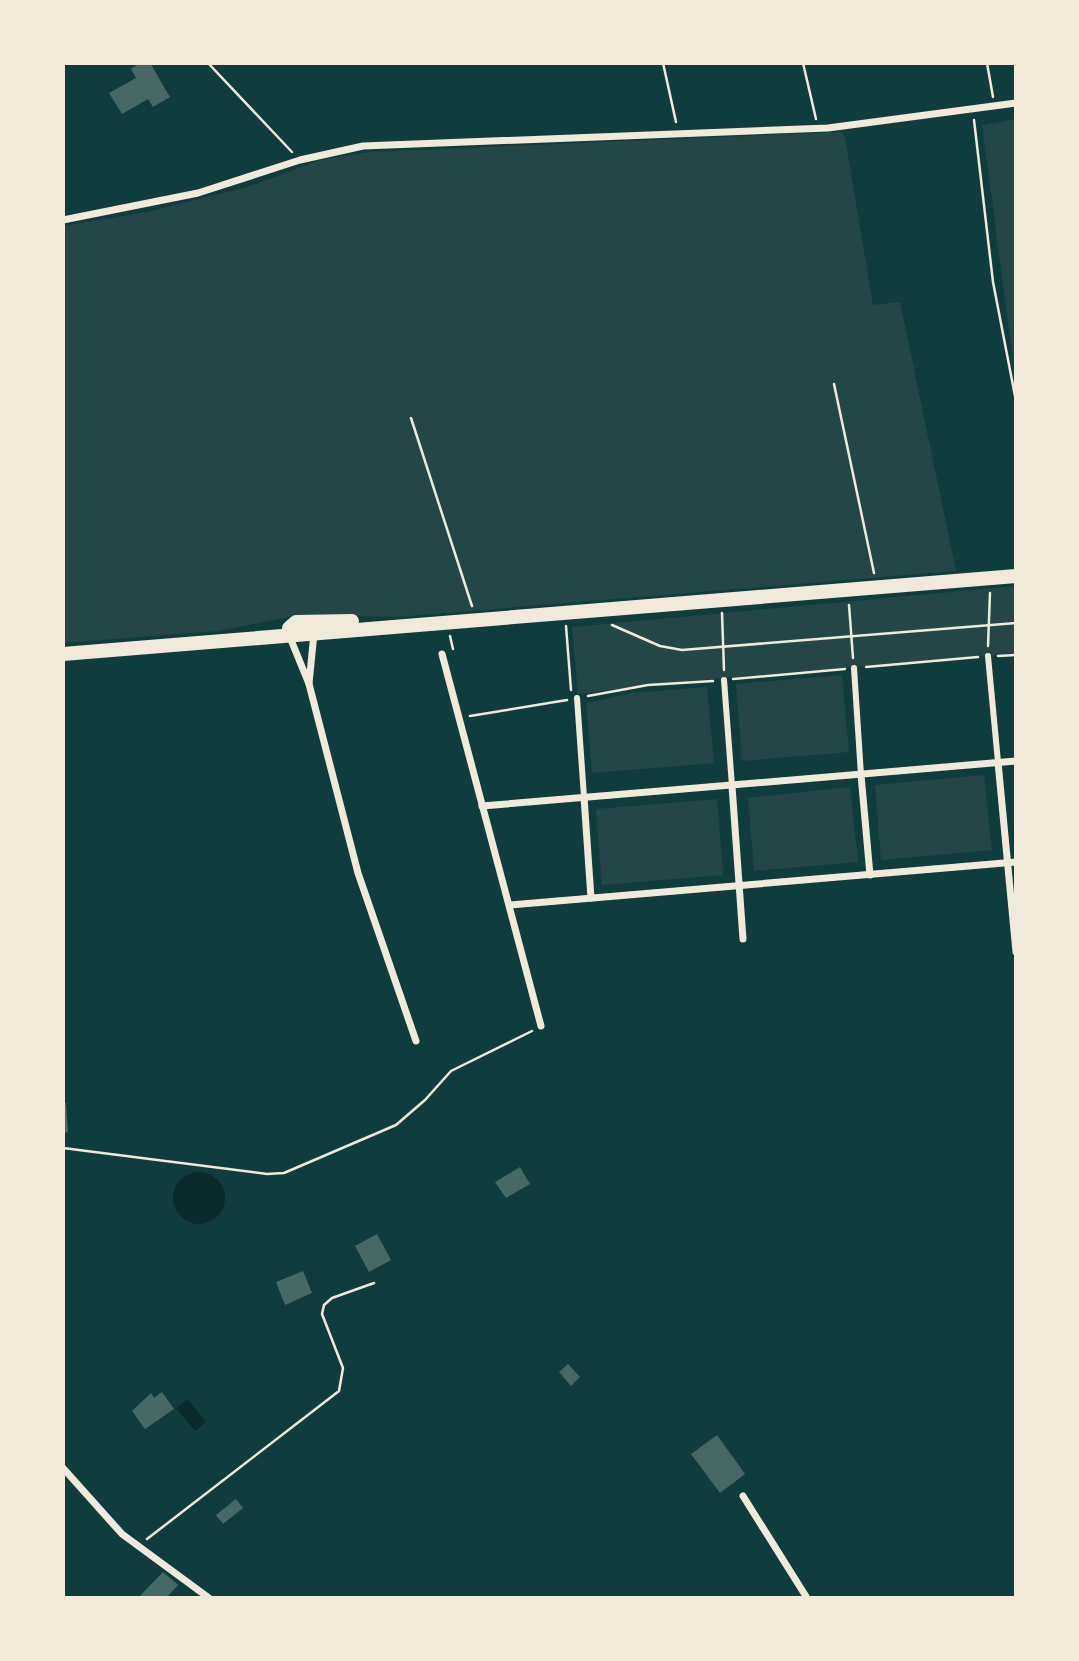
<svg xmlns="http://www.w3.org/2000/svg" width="1079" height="1661" font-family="Rubik,sans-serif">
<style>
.green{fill:#244646}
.water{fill:#0a2a2b}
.building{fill:#486865}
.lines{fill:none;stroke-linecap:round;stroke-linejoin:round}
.path{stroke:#f1e9da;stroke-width:2.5}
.pedestrian{stroke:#f1e9da;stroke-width:6}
.minor{stroke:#f1e9da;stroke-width:7}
.primary{stroke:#f1e9da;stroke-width:14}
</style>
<rect width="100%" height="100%" fill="#0f3d3e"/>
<g class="green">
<path d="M1016,119V382L982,125Z"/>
<path d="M841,132L845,137L873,305L900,302L956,571L397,617L299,615L219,631L63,643V226L147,212L247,187L321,160L369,152Z"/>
<path d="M1016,586V654L674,682L578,694L572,627Z"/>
<path d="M842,675L849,752L742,761L736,684Z"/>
<path d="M707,687L714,763L592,773L586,703L632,693Z"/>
<path d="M984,775L992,850L881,860L875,785Z"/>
<path d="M850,787L858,862L754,871L748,798Z"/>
<path d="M717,799L723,875L602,885L596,809Z"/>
</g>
<g class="water">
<circle cx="199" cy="1198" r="26"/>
<path d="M188,1399L206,1422L195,1431L176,1408Z"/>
</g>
<g class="building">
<path d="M140,63H150L170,97L153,107L148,99L122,114L109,93L136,78L131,69Z"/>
<path d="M63,1103H66L68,1132L63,1133Z"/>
<path d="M520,1167L530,1184L506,1198L495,1182Z"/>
<path d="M377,1234L391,1260L369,1272L355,1246Z"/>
<path d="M303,1271L312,1293L285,1305L276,1282Z"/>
<path d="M568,1364L580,1377L571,1386L559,1372Z"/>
<path d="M162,1392L174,1409L145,1429L132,1411L151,1393L154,1398Z"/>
<path d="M717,1435L745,1474L720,1493L691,1454Z"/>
<path d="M236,1499L243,1508L223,1524L216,1515Z"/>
<path d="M163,1572L178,1585L166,1598H138Z"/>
</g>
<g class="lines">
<g class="path">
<path d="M208,63L292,152"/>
<path d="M663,63L676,122"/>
<path d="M803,63L816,119"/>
<path d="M987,63L993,97"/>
<path d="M974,120L993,282L1016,401"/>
<path d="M834,384L874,573"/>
<path d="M411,418L472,606"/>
<path d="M849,605L853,658"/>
<path d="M722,613L724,670"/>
<path d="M612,625L660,646L682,650L1016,623"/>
<path d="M566,626L571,690"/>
<path d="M450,636L453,649"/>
<path d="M988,646L990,593"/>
<path d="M998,656L1016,655"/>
<path d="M866,667L978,657"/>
<path d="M733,679L845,669"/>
<path d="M588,696L648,685L713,681"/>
<path d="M470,716L567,700"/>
<path d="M63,1148L267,1174L284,1173L396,1125L425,1100L451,1071L532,1031"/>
<path d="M147,1539L339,1391L343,1368L322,1314L324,1305L332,1298L374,1283"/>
</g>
<g class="pedestrian">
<path d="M988,656L998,762"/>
<path d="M854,668L861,775"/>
<path d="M724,680L732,786"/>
<path d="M577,698L584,797"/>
</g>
<g class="minor">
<path d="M63,220L198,193L300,160L363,146L828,128L1016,103"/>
<path d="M289,635L309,684L314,633"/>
<path d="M442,654L541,1026"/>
<path d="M309,684L358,873L416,1041"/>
<path d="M998,762L1016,952"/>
<path d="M861,775L870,875"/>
<path d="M732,786L743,939"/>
<path d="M584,797L591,898"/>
<path d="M482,806L1016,761"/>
<path d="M510,905L1016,862"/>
<path d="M63,1468L122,1534L209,1598"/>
<path d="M743,1496L807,1598"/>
</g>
<g class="primary">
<path d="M289,634V628L296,622L352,621"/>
<path d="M63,654L1016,576"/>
</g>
</g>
<rect width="1079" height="1661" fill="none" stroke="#f1e9da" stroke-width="130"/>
</svg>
